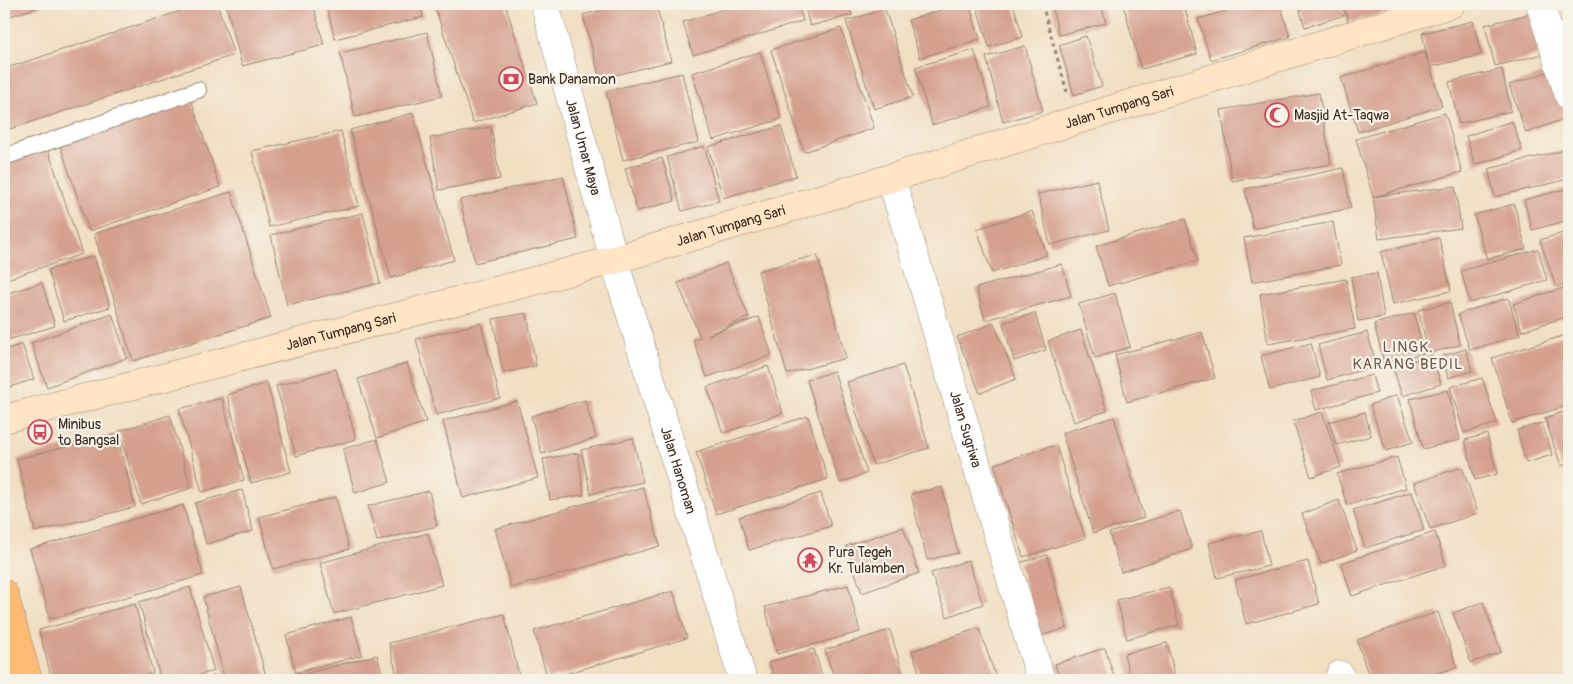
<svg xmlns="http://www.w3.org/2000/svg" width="1573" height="684" font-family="Pangolin,sans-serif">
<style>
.building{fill:#d5a08e}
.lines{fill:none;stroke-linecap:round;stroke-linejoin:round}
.service-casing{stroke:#968470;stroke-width:18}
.minor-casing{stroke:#968470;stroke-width:29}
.secondary-casing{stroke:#968470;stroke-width:29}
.primary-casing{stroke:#968470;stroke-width:29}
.path{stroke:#968470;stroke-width:3;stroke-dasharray:4 4;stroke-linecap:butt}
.service{stroke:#fff;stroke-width:16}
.minor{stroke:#fff;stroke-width:28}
.secondary{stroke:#ffe4c6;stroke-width:28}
.primary{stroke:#febb71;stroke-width:28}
.labels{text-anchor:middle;stroke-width:4.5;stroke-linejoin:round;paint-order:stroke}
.poi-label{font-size:14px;fill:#3b2a1e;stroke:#f7f3e8;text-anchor:start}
.street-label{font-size:14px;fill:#3b2a1e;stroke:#f7f3e8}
.neighbourhood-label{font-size:15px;letter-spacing:1px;fill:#715345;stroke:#f7f3e8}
</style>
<rect width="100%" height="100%" fill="#f7f3e8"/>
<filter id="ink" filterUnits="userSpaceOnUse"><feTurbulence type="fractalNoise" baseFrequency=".02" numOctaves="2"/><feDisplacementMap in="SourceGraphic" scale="10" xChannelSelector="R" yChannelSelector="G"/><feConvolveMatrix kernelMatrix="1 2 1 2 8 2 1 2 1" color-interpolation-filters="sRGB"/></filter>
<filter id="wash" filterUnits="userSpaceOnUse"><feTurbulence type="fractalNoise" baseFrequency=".0096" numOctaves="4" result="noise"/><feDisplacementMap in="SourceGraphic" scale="20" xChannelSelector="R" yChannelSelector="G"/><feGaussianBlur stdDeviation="1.12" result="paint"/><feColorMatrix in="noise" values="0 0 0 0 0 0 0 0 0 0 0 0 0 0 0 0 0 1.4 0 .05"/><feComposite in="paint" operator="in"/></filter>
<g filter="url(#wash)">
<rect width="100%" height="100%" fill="#f1dfc2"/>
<g id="blocks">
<g class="building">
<path d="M4,4H41L42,6L4,18Z"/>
<path d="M202,4H217L234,55L4,131V69Z"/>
<path d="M226,4H313L324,45L242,66Z"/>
<path d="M326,4H420L423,17L335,39Z"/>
<path d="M434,4H505L537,103L473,123Z"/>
<path d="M576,4H591L577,8Z"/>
<path d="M625,4H656L671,61L600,79L583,15Z"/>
<path d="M683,4H702L685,9Z"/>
<path d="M740,4H798L803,21L693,55L683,22Z"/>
<path d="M804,4H849L852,15L810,26Z"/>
<path d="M903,4H919L904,9Z"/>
<path d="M961,4H969L980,39L920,58L908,20Z"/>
<path d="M976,4H1013L1023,37L989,47Z"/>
<path d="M1051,4H1101L1106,23L1059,35Z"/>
<path d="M1123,4H1184L1197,54L1141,69Z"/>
<path d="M1208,4H1232L1210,11Z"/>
<path d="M1250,4H1280L1290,37L1211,60L1198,19Z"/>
<path d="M1298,4H1342L1345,15L1305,27Z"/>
<path d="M1344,4H1386L1388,12L1348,22Z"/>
<path d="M885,9L913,97L874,109L846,21Z"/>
<path d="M1541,11L1551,52L1495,66L1485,25Z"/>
<path d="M1473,21L1481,55L1430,67L1442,106L1358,132L1341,78L1425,52L1429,65L1422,33Z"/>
<path d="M841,28L874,128L804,152L771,50Z"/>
<path d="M427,32L442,96L355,117L340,53Z"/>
<path d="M1086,36L1102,86L1074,95L1059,45Z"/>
<path d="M1025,46L1043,111L1003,122L986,57Z"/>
<path d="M974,50L991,107L932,125L915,67Z"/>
<path d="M760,52L781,119L713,140L692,73Z"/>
<path d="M1502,69L1511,111L1459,124L1449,82Z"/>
<path d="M1556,69L1569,107V117L1526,133L1509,85Z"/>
<path d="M682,73L699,142L623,160L606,91Z"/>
<path d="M1319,93L1331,164L1232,181L1221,110Z"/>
<path d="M191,99L220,187L89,231L59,142Z"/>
<path d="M413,113L454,260L391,278L350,130Z"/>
<path d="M1445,113L1462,172L1373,197L1455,186L1461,228L1379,239L1373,197L1356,139Z"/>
<path d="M1512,121L1522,150L1475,165L1466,136Z"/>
<path d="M781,126L796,176L723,198L708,147Z"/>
<path d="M491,127L500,179L439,190L430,138Z"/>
<path d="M341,131L359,206L269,227L252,151Z"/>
<path d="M704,146L719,201L682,211L667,157Z"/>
<path d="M48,149L82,254L4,280V163Z"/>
<path d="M1569,149V179L1495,197L1488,169Z"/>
<path d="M662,158L675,201L637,211L625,168Z"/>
<path d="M1343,168L1351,208L1253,229L1245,189Z"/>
<path d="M563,176L578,239L475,263L460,200Z"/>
<path d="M1097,180L1109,230L1050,245L1038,194Z"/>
<path d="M1569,188V220L1532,230L1524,200Z"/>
<path d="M231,192L271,318L133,361L94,234Z"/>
<path d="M1514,204L1526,249L1487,259L1474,215Z"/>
<path d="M1032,211L1047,255L992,273L977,229Z"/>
<path d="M363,213L380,283L287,305L271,235Z"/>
<path d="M1185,219L1198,261L1108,286L1096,246Z"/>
<path d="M1333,222L1341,265L1252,282L1244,238Z"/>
<path d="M1569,231V283L1556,287L1540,240Z"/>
<path d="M1439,238L1451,291L1393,304L1381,252Z"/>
<path d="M1538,249L1547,280L1470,303L1461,271Z"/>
<path d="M817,255L846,358L787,374L758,271Z"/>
<path d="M94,256L110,307L64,321L48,270Z"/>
<path d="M726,263L749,317L708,335L759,317L772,355L707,377L693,340L700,337L678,283Z"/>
<path d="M1062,264L1071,296L985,320L976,288Z"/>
<path d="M1377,273L1384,317L1358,321L1351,277Z"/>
<path d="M1346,279L1355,329L1268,344L1260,294Z"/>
<path d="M42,283L55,326L4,341V294Z"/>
<path d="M1569,286V316L1522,331L1513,304Z"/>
<path d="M1115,293L1130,347L1095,358L1079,304Z"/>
<path d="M1508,298L1520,335L1470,350L1458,314Z"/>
<path d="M1450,302L1460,345L1429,353L1418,310Z"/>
<path d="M527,313L536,366L503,373L493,319Z"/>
<path d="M1035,313L1046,350L1014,361L1003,323Z"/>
<path d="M1414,313L1424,353L1384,363L1374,324Z"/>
<path d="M112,314L127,358L47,387L31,343Z"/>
<path d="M481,323L500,398L436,415L416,339Z"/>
<path d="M994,323L1016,379L980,393L957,337Z"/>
<path d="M1081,330L1107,411L1074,422L1048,341Z"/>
<path d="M1202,332L1215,378L1127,402L1115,355Z"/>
<path d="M1367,332L1377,366L1327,380L1318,345Z"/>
<path d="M1569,334V405L1512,423L1492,358Z"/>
<path d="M1311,343L1320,377L1270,390L1261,356Z"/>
<path d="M22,344L34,379L4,389V350Z"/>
<path d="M1466,349L1472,371L1448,378L1442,356Z"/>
<path d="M1432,355L1441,384L1402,396L1393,367Z"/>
<path d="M407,363L426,422L377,438L358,379Z"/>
<path d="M903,365L929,448L873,465L847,382Z"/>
<path d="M768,366L783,413L723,433L707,387Z"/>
<path d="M336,369L356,439L296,456L276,386Z"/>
<path d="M834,371L867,473L840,483L807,380Z"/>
<path d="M1372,375L1377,393L1316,410L1311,391Z"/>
<path d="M1482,378L1497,423L1464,433L1450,387Z"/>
<path d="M267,383L291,472L251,483L227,395Z"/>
<path d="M1448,390L1460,440L1423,449L1410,399Z"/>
<path d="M1397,395L1413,442L1386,451L1370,405Z"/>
<path d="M222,398L244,480L202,492L179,409Z"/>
<path d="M585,400L596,438L542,454L531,416Z"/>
<path d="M517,401L538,478L463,498L443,421Z"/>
<path d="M1569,410V463L1561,466L1545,418Z"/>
<path d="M1322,412L1341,467L1311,477L1293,421Z"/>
<path d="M1365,412L1371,436L1336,445L1329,422Z"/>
<path d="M170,415L191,488L141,504L119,431Z"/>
<path d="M808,416L828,479L716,514L696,452Z"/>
<path d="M1114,417L1144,518L1093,533L1062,433Z"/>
<path d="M1542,423L1552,455L1526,463L1517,430Z"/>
<path d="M117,434L135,507L35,532L17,459Z"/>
<path d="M1487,434L1497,474L1475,480L1465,440Z"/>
<path d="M633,438L643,482L591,494L581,450Z"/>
<path d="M377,439L390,482L355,493L343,449Z"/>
<path d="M1056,445L1085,538L1023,557L994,464Z"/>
<path d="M578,453L584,495L550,500L543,459Z"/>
<path d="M1397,457L1406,488L1347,505L1337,474Z"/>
<path d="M1462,467L1478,513L1430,529L1414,483Z"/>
<path d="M643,487L660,546L511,588L495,529Z"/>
<path d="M942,487L958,553L927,560L911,494Z"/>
<path d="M242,490L253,531L206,544L195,503Z"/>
<path d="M429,491L437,526L377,541L368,506Z"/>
<path d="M1412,492L1424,530L1365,548L1353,510Z"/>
<path d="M821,493L831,526L749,550L739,517Z"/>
<path d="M336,497L349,549L273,569L259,517Z"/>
<path d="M1339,500L1357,550L1321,564L1302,514Z"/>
<path d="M183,505L203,575L50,619L30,549Z"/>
<path d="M1180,511L1192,549L1121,572L1109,533Z"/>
<path d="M903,527L919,573L862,593L846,546Z"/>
<path d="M1261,531L1269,566L1217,578L1209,543Z"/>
<path d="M1435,532L1446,565L1352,596L1341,563Z"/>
<path d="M428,533L442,585L334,614L320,563Z"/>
<path d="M1047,555L1067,628L1040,636L1019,563Z"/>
<path d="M968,560L983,604L947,617L931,573Z"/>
<path d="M1308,561L1319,604L1246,624L1235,580Z"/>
<path d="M848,585L860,632L777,654L765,607Z"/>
<path d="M190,587L214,671L183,680H161L139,602Z"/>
<path d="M241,587L267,680H225L203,597Z"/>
<path d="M1169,587L1179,625L1127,639L1117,600Z"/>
<path d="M673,591L687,638L548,679L534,631Z"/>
<path d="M1483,602L1501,652L1471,663L1453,613Z"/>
<path d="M135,604L153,673L127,680H52L39,630Z"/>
<path d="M1438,612L1457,667L1417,680H1370L1357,640Z"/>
<path d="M504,614L519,675L499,680H398L389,643Z"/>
<path d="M351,617L362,655L296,673L286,635Z"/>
<path d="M979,628L996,677L985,680H922L912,651Z"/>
<path d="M890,630L905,680H835L825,650Z"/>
<path d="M1167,643L1176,680H1131L1124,654Z"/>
<path d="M1105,648L1115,680H1060L1055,664Z"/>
<path d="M814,649L823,680H774L769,662Z"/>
<path d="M377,655L384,680H281Z"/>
<path d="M216,675L217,680H201Z"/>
</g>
</g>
</g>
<g filter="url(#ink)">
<use href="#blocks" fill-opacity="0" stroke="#968470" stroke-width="1"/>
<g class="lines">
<g class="service-casing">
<path id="service" d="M4,157L198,90"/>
</g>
<g class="minor-casing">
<g id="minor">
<path id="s1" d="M545,4L614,260L743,680"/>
<path d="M1540,4L1569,96"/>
<path id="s2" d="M891,178L1041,680"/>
<path d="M1340,675L1341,680"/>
</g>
</g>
<g class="secondary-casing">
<g id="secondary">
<path id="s3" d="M4,419L614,260L891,178L1451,4"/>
</g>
</g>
<g class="primary-casing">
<path id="primary" d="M4,594L28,680"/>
</g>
<path class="path" d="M1042,4L1067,92"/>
<use href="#service" class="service"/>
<use href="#minor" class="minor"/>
<use href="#secondary" class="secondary"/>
<use href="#primary" class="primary"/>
</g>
</g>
<defs>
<g id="bank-ring" transform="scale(1.25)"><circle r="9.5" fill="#f7f3e8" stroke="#d1495b" stroke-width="1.5"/><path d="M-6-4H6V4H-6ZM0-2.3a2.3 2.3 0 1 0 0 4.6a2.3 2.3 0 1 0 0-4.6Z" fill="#d1495b"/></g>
<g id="mosque-ring" transform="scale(1.25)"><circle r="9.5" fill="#f7f3e8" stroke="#d1495b" stroke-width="1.5"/><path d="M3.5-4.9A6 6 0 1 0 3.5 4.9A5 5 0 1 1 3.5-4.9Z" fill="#d1495b"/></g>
<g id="bus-ring" transform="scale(1.25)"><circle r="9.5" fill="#f7f3e8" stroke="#d1495b" stroke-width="1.5"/><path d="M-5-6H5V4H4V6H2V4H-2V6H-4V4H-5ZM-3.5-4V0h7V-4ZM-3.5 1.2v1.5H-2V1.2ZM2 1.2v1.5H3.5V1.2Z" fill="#d1495b"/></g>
<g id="temple-ring" transform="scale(1.25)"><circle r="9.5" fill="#f7f3e8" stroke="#d1495b" stroke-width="1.5"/><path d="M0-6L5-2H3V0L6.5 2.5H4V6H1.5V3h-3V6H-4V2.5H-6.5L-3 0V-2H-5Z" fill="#d1495b"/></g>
</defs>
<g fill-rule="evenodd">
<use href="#bank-ring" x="511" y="79"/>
<use href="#mosque-ring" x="1277" y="115"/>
<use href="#bus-ring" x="40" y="432"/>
<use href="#temple-ring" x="810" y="560"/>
</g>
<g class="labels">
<g class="poi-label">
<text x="528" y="84">Bank Danamon</text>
<text x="1294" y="120">Masjid At-Taqwa</text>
<text x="58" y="429">Minibus<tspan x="58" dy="16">to Bangsal</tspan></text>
<text x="828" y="557">Pura Tegeh<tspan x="828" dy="16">Kr. Tulamben</tspan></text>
</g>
<g class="street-label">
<text dy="5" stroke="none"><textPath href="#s3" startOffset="1158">Jalan Tumpang Sari</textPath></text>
<text dy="5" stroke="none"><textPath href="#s1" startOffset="148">Jalan Umar Maya</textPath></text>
<text dy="5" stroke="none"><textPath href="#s3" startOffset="752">Jalan Tumpang Sari</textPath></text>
<text dy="5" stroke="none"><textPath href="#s3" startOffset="348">Jalan Tumpang Sari</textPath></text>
<text dy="5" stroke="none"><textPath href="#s2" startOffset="262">Jalan Sugriwa</textPath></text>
<text dy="5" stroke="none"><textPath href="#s1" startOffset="485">Jalan Hanoman</textPath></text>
</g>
<g class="neighbourhood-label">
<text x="1408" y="352">LINGK.<tspan x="1408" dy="17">KARANG BEDIL</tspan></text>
</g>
</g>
<rect width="1573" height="684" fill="none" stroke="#f7f3e8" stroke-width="20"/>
</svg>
